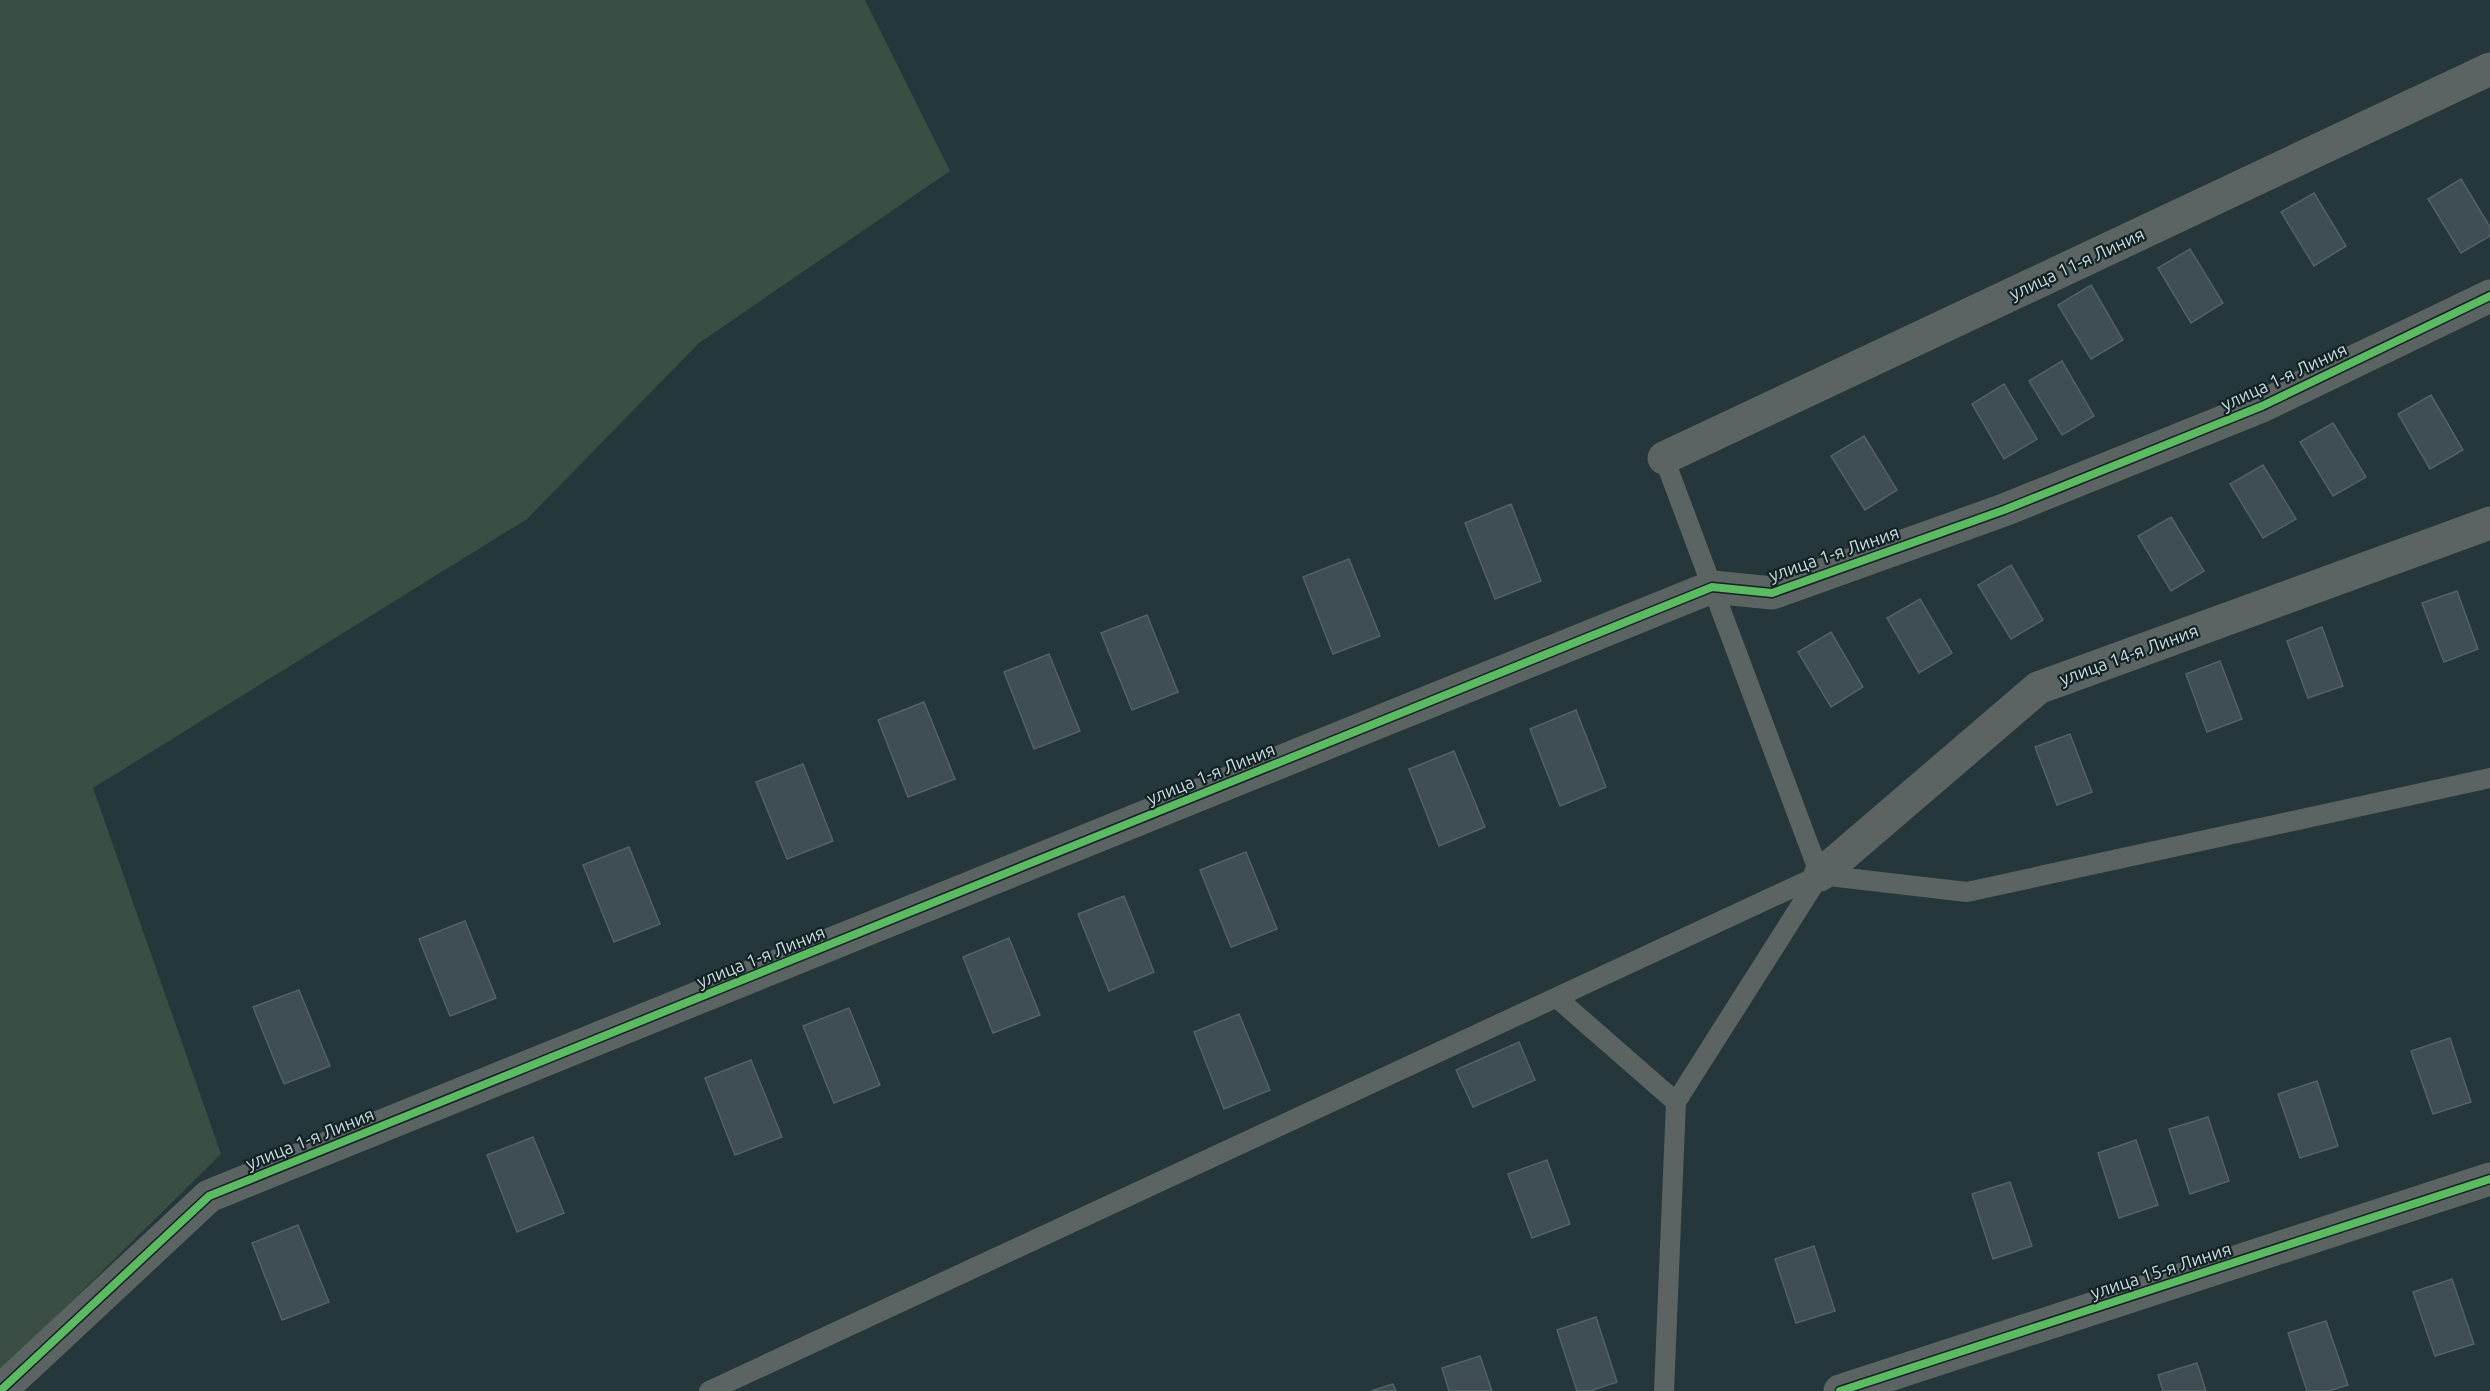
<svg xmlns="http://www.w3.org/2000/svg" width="2490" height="1391" font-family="Ubuntu,sans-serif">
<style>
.green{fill:#3a4e43}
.building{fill:#3e4e53;stroke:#546165;stroke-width:1.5}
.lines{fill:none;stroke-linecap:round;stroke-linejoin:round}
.service{stroke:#5c6363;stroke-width:20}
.minor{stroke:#5c6363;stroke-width:33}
.cycleway-casing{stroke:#132224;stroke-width:11}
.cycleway{stroke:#5cba63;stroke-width:8}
.labels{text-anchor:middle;stroke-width:4.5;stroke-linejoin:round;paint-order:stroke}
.street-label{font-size:18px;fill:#cadcdf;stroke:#132224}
</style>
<rect width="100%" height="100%" fill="#25373a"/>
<path class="green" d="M0,0H865L950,171L699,343L527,519L93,788L221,1154L0,1372Z"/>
<g class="building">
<path d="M2461,179L2490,227V236L2461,253L2428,199Z"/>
<path d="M2314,193L2346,246L2314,266L2281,212Z"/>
<path d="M2190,249L2223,303L2191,323L2158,268Z"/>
<path d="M2091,285L2123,340L2091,359L2058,305Z"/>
<path d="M2062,361L2094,416L2062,435L2029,381Z"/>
<path d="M2004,384L2037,439L2004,459L1972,404Z"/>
<path d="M2431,395L2463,450L2430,469L2398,414Z"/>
<path d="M2333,423L2366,477L2333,496L2300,442Z"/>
<path d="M1864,436L1897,490L1865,510L1831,456Z"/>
<path d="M2263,465L2296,519L2263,538L2230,484Z"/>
<path d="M1511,504L1541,581L1495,599L1465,523Z"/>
<path d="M2171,517L2204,571L2171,591L2138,536Z"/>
<path d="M1349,559L1380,636L1333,654L1303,577Z"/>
<path d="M2011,565L2043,620L2011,639L1978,585Z"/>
<path d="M2457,591L2478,649L2444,662L2422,603Z"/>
<path d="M1920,599L1952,653L1919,673L1887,618Z"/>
<path d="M1147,615L1178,692L1132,710L1101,633Z"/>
<path d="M2322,627L2343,686L2308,698L2287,641Z"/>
<path d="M1831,632L1863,687L1831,707L1798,652Z"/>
<path d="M1049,654L1080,731L1034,749L1004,672Z"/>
<path d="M2220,661L2242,719L2207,732L2186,674Z"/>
<path d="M924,702L955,779L908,797L878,720Z"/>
<path d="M1576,710L1606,787L1560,806L1530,729Z"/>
<path d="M2070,734L2092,792L2057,805L2035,747Z"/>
<path d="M1454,751L1485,827L1439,846L1409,769Z"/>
<path d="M803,764L833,841L787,859L756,782Z"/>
<path d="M629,847L660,924L614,942L583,865Z"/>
<path d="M1246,852L1277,929L1231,947L1200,870Z"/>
<path d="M1124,896L1154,972L1109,991L1078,914Z"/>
<path d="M465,921L496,998L450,1016L419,939Z"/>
<path d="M1009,938L1040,1015L993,1033L963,957Z"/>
<path d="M299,990L330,1066L284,1084L253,1007Z"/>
<path d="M849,1008L880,1085L834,1103L803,1026Z"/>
<path d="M1239,1014L1270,1090L1224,1109L1194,1032Z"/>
<path d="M2450,1038L2471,1102L2433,1114L2411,1051Z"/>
<path d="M1519,1042L1535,1080L1473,1107L1456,1070Z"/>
<path d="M751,1060L782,1137L735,1155L705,1078Z"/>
<path d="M2317,1081L2338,1146L2300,1158L2278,1094Z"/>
<path d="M2208,1117L2229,1181L2190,1194L2169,1129Z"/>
<path d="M533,1137L564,1213L517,1232L487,1155Z"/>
<path d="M2136,1140L2158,1205L2119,1218L2098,1153Z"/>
<path d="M1547,1160L1570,1224L1532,1238L1508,1174Z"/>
<path d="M2010,1182L2032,1246L1993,1259L1972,1194Z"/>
<path d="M298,1225L329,1302L282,1320L252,1243Z"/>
<path d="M1814,1246L1835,1311L1796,1323L1775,1259Z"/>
<path d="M2452,1279L2474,1344L2435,1356L2413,1292Z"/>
<path d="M1596,1317L1617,1382L1590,1391H1577L1557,1330Z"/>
<path d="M2326,1321L2348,1385L2329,1391H2307L2288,1333Z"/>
<path d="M1480,1356L1492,1391H1449L1442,1368Z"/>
<path d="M2197,1363L2206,1391H2163L2158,1375Z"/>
<path d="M1393,1384L1396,1391H1371Z"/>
</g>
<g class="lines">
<g class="service">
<path d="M1557,998L1676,1102"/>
<path d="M709,1391L1820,875L1967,892L2490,778"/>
<path d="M1664,1391L1676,1102L1820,875L1664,458"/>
</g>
<g class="minor">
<path d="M1664,458L2490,69"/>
<path d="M1820,875L2038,688L2490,523"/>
<path d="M0,1391L209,1196L1712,587L1772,593L2004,510L2262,406L2490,296"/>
<path d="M1840,1391L2490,1179"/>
</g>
<g class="cycleway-casing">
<g id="cycleway">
<path d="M0,1391L209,1196L1712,587L1772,593L2004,510L2262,406L2490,296"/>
<path d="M1840,1391L2490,1179"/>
</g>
</g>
<use href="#cycleway" class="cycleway"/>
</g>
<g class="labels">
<g class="street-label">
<text transform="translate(2077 264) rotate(-25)" y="6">улица 11-я Линия</text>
<text transform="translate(2284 377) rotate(-25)" y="6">улица 1-я Линия</text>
<text transform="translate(1834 554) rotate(-19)" y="6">улица 1-я Линия</text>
<text transform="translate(2129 655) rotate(-20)" y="6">улица 14-я Линия</text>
<text transform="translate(1211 774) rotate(-22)" y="6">улица 1-я Линия</text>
<text transform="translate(761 957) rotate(-22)" y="6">улица 1-я Линия</text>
<text transform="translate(310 1139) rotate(-22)" y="6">улица 1-я Линия</text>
<text transform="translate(2161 1271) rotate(-18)" y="6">улица 15-я Линия</text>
</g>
</g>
</svg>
